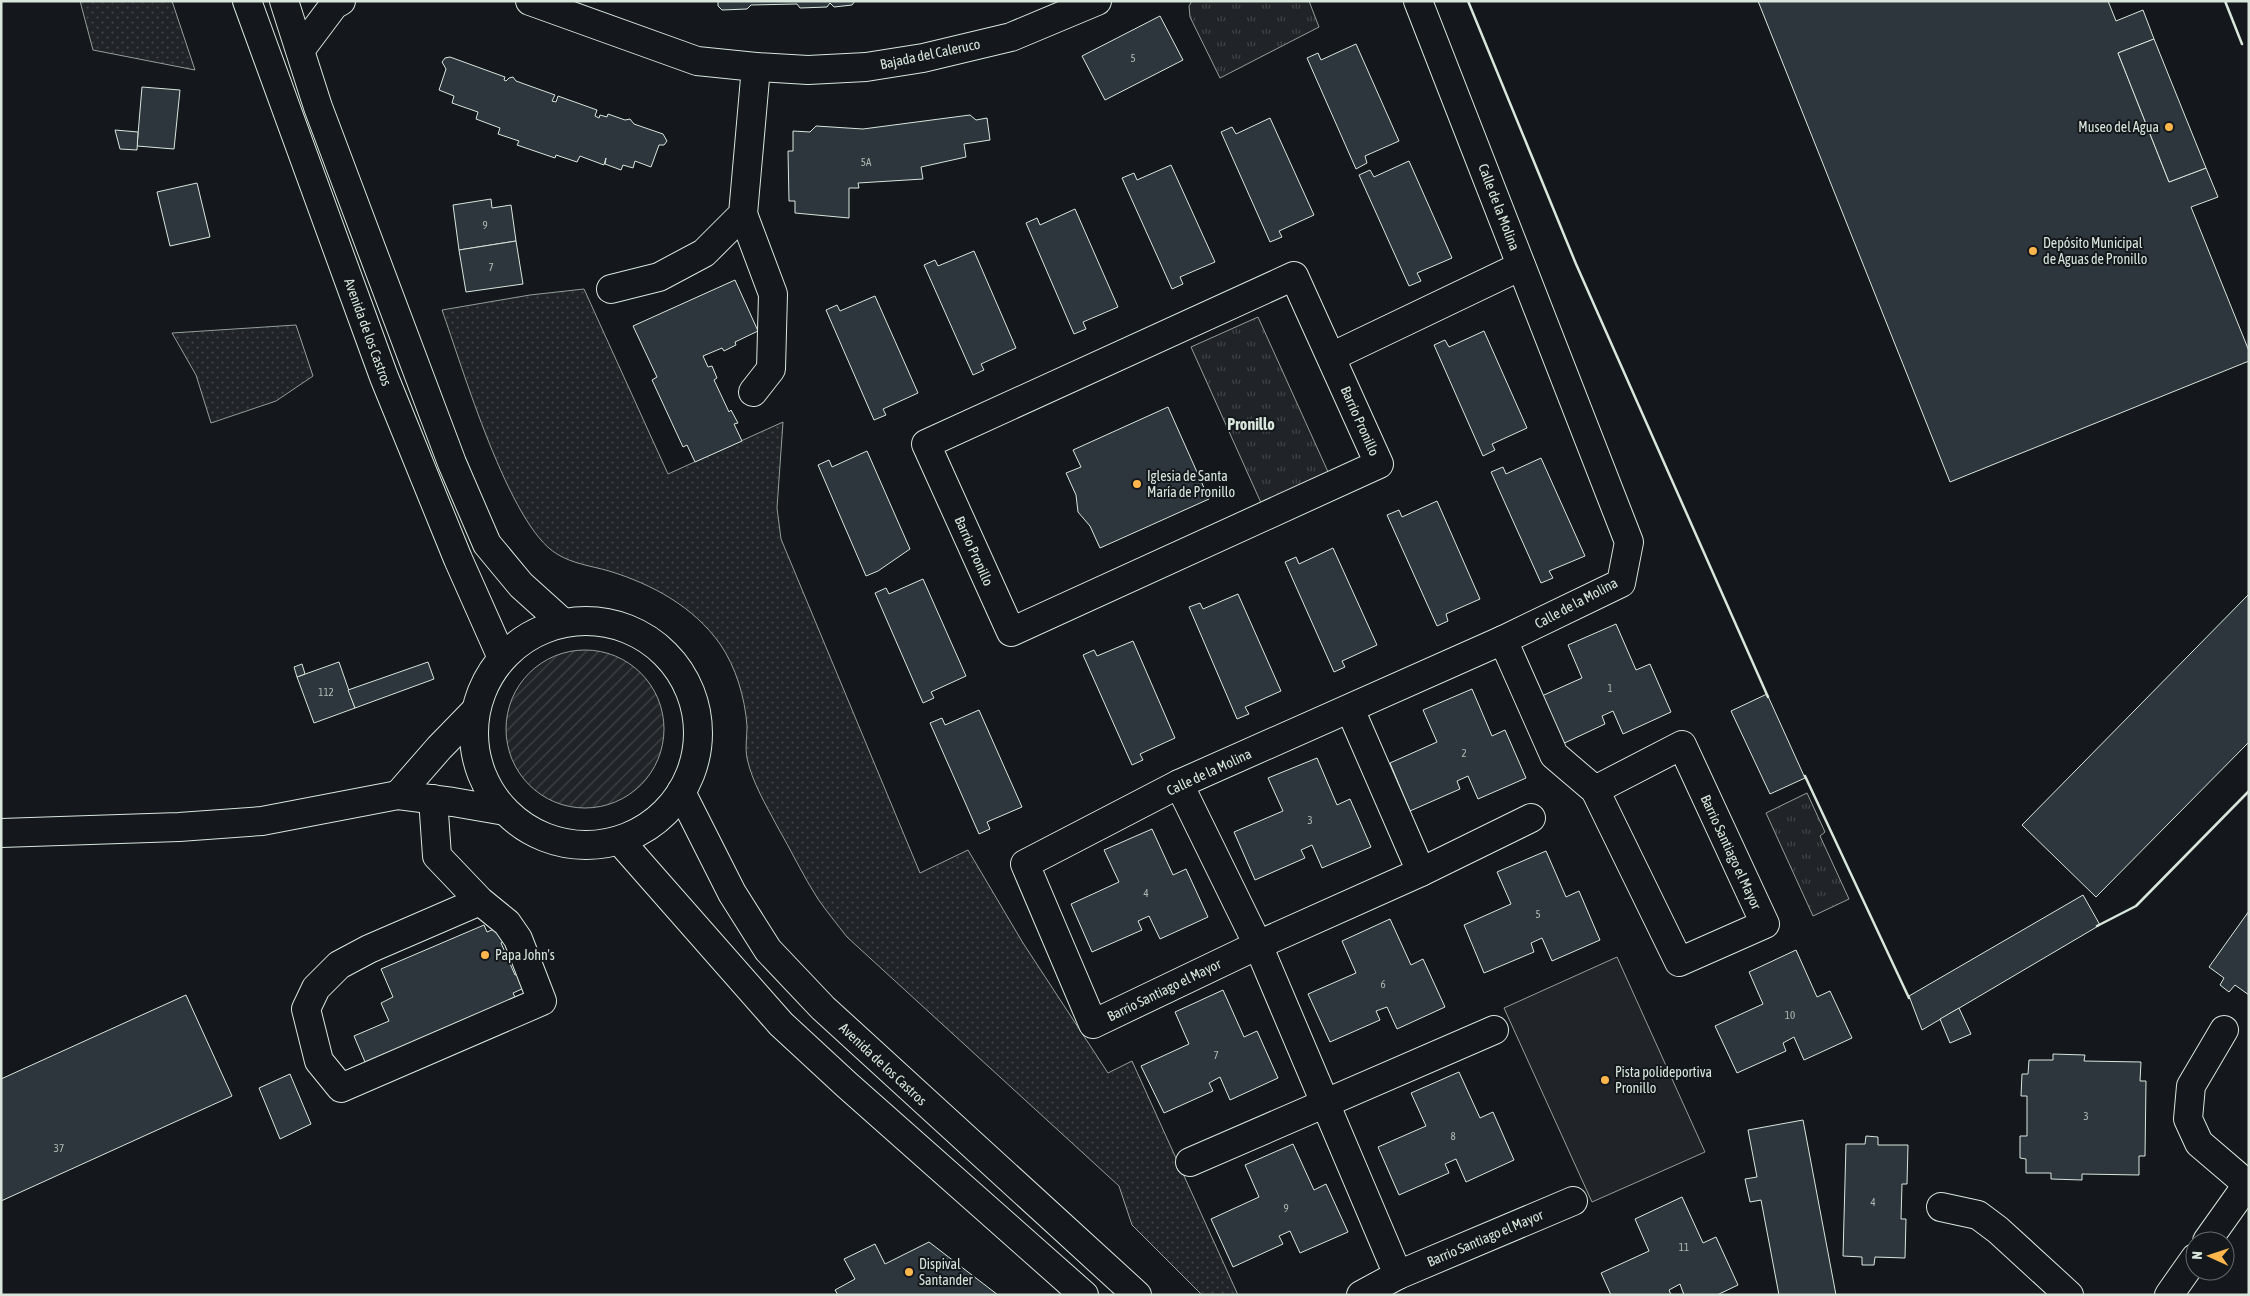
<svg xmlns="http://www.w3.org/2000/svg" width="2250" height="1296" font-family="'Asap Condensed',sans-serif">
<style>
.grass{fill:url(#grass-dots);stroke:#939e99}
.park{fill:url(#park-tufts);stroke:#939e99}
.garden{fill:url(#garden-furrows);stroke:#939e99}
.pitch{fill:#202428;stroke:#939e99}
.building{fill:#2c363c;stroke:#d8e6dc}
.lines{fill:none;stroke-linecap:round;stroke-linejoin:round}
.minor-casing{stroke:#d8e6dc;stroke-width:30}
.major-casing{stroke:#d8e6dc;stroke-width:30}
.minor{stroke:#14181c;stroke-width:28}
.major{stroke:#14181c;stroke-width:28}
.wall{stroke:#d8e6dc;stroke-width:2.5}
.poi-dot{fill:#ffb74d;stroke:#14181c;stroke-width:2}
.labels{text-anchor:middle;stroke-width:4;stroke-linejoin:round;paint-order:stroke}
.number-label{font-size:11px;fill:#adbab4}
.street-label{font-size:14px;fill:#d8e6dc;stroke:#14181c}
.poi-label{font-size:14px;fill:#d8e6dc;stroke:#14181c;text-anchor:start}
.quarter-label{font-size:16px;font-weight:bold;fill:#d8e6dc;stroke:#14181c}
</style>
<defs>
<pattern id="grass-dots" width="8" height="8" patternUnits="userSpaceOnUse" patternTransform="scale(1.25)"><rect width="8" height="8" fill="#202428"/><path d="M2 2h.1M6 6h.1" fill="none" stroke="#404447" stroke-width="1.8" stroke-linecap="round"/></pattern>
<pattern id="park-tufts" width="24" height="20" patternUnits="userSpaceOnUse" patternTransform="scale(1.25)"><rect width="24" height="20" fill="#202428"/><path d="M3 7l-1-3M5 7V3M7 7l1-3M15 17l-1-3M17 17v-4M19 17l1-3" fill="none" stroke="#404447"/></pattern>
<pattern id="garden-furrows" width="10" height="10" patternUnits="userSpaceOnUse" patternTransform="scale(1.25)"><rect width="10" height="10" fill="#202428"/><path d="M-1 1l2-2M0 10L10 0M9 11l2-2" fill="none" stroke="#404447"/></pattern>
</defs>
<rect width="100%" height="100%" fill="#14181c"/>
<g class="grass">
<path d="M80,1H172L195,70L93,50Z"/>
<path d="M584,289L668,474L783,422L777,508L781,539L920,873L968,850L1023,943L1108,1073L1132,1061L1238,1295H1202L1132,1225L1119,1186L847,937C837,924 827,912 818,899C803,876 791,850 777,826C766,805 752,782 747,758C745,748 747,736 747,726C745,698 736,667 720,644C694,607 652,584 609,571C592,566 573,564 557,554C509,526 462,366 442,310L530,295Z"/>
<path d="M296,325L313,376L276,401L211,423L196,375L172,333Z"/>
</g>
<g class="park">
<path d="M1192,1H1309L1319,27L1220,78L1190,17L1189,6Z"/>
<path d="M1258,317L1329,474L1262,505L1191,347Z"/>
<path d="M1807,793L1825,832L1820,836L1849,899L1813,916L1766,813Z"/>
</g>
<circle class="garden" cx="585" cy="729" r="79"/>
<path class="pitch" d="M1617,957L1705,1152L1592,1202L1504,1008Z"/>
<g class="building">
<path d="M718,1H855L852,5L834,7L830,3L827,7L800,8L797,4L751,5L747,9L722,10L718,6Z"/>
<path d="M1758,1H2108L2116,21L2143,10L2154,39L2118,53L2169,182L2206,168L2218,197L2191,207L2249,351V361L1950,482Z"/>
<path d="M1160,16L1183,60L1105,100L1082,56Z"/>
<path d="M2154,39L2206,168L2169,182L2118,53Z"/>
<path d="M1356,44L1399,141L1365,156L1367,163L1356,169L1307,58L1318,53L1321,60Z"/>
<path d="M450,57L505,77L504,80L506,81L509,78L513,77L516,81L555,95L552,101L556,102L558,96L597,110L595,116L599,118L600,115L607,117L608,114L625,120L630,119L634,124L663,134L667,141L664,145H659L651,167L635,161L633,168L623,165L621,170L605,164L606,158L604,165L580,156L577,162L556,155L555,158L517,145L519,141L498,134L500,128L476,119L478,112L452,103L454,96L439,90L446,69L442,62L445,58Z"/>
<path d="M142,87L180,90L174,149L137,146Z"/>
<path d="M970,115L976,120L987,118L990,140L964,144L966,157L921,167L923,179L858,183L859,188H849V218L795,213V201H789L788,151H793V131L810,132L816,126L863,129Z"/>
<path d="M1270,118L1314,215L1279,231L1282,237L1270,242L1221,132L1232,127L1236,134Z"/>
<path d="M115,130L138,132L137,150L120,149Z"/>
<path d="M1409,161L1452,258L1417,273L1421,281L1409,286L1359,175L1370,170L1374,177Z"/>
<path d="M1171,165L1215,262L1180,277L1183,284L1172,289L1122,178L1134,173L1137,180Z"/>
<path d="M197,183L210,237L170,246L157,192Z"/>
<path d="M491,199L492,208L511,205L516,241L459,250L453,205Z"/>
<path d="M1075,209L1118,307L1083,322L1086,329L1074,334L1026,223L1037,218L1040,225Z"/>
<path d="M516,241L523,284L466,292L459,250Z"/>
<path d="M974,251L1016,348L981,364L984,370L973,375L924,265L935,260L938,266Z"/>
<path d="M735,280L758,331L735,342L736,345L724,351L722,348L703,356L708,367L712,366L717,378L714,380L729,412L731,410L738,423L734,424L742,441L695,462L687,445L683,447L652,380L657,377L633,326Z"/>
<path d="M875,296L918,393L883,409L886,415L874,420L826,310L837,305L840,311Z"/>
<path d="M1484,331L1527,428L1492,444L1495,450L1483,456L1434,345L1445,340L1449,347Z"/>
<path d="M1168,407L1209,499L1100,548L1090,526L1078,512L1076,495L1066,473L1081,467L1073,450Z"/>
<path d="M867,451L910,549L878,571L866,576L818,465L829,460L832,467Z"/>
<path d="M1541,458L1585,556L1549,571L1553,578L1541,583L1491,472L1503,467L1506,474Z"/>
<path d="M1437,501L1480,599L1446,614L1448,621L1437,626L1387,515L1399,510L1402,517Z"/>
<path d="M1333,548L1377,645L1342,661L1345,667L1334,672L1285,562L1296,557L1299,564Z"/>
<path d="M923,579L966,676L931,692L934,698L923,703L875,593L886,588L889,594Z"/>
<path d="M1238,594L1281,691L1245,707L1249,714L1237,719L1189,607L1200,603L1203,609Z"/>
<path d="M2249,594V742L2096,897L2022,825Z"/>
<path d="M1616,624L1636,670L1650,664L1671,712L1623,734L1613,711L1602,716L1605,724L1556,747L1535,699L1582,678L1568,645Z"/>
<path d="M1133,641L1175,738L1140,754L1143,760L1132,765L1083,655L1094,650L1097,656Z"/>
<path d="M339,662L355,708L314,723L297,677Z"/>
<path d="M428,662L434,679L355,708L348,690Z"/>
<path d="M302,664L305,674L297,677L294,667Z"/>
<path d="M1472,689L1492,736L1505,730L1526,778L1478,799L1468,776L1457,781L1460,789L1410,811L1390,763L1437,742L1423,710Z"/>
<path d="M1767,694L1805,778L1770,794L1731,711Z"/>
<path d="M979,710L1022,807L987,822L990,829L979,834L930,723L942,718L945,725Z"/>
<path d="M1317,758L1337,805L1350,799L1371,847L1322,868L1312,845L1301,850L1305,858L1255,880L1234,832L1283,811L1268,778Z"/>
<path d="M1152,829L1173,875L1186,869L1208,917L1160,939L1149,916L1138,921L1142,930L1092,952L1071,904L1119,882L1104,850Z"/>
<path d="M1546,851L1566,897L1579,891L1600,940L1552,961L1542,938L1531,943L1534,952L1484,973L1464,925L1511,904L1497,872Z"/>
<path d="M2083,895L2100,925L1922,1030L1909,996Z"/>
<path d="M2249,911V995L2235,985L2229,992L2220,985L2224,978L2209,967Z"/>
<path d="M1390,919L1411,965L1423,959L1445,1007L1397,1029L1387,1007L1376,1011L1380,1020L1330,1042L1308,994L1356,973L1342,941Z"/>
<path d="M484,925L487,932L499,927L504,941L501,943L515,975L518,974L524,988L513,993L516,999L365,1062L354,1036L389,1021L381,1003L393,997L381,969Z"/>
<path d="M1796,950L1817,997L1830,991L1852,1038L1804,1060L1794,1037L1783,1043L1786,1051L1737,1073L1715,1026L1763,1004L1749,972Z"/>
<path d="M1223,990L1244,1037L1257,1031L1278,1078L1230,1100L1220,1077L1209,1083L1213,1091L1164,1113L1141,1066L1189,1044L1175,1012Z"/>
<path d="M186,995L232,1096L1,1201V1079Z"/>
<path d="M1959,1008L1971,1034L1950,1043L1940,1019Z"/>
<path d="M2053,1054L2085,1055L2084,1061L2141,1062L2140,1081H2146L2145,1156H2139V1175L2082,1174V1180L2051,1179V1173H2026V1159L2020,1158V1136H2027V1096H2021L2022,1074H2028L2029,1060H2053Z"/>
<path d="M1459,1072L1480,1118L1493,1112L1514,1160L1466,1182L1456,1159L1445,1164L1449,1173L1399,1195L1378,1147L1426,1126L1411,1093Z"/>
<path d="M290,1074L311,1124L280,1139L259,1088Z"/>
<path d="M1803,1120L1836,1295H1779L1761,1200L1750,1202L1745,1179L1757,1177L1748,1130Z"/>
<path d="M1866,1136L1878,1137V1145H1908L1907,1184H1902L1901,1219H1906L1905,1258L1875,1257L1874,1265H1862V1257L1843,1256L1846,1144H1865Z"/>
<path d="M1293,1144L1314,1190L1326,1184L1348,1232L1300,1253L1290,1231L1279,1236L1283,1244L1233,1267L1211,1219L1259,1197L1245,1165Z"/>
<path d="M1682,1197L1703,1243L1716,1237L1738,1285L1717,1295H1684L1680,1284L1669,1290L1671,1295H1611L1601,1273L1649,1251L1635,1219Z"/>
<path d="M929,1242L998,1295H838L835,1290L855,1279L844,1259L875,1244L885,1264Z"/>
</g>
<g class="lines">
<g class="minor-casing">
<g id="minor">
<path d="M530,1L697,61L756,67L808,70L866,67L923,58L1011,37L1097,1"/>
<path d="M1418,1L1629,542L1621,583L1503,640L1179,784L1025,864L1093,1024L1258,945L1421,872L1531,818"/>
<path d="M743,214L773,294L771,369L753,392"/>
<path d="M1294,276L1379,464L1011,632L926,444Z"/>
<path d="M611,289L659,277L704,253L743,214L756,67"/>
<path d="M1331,357L1521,266"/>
<path d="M1503,640L1554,755L1595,790L1679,962L1765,924L1682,745L1595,790"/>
<path d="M1350,709L1421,872"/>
<path d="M1179,784L1258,945L1398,1275L1361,1295"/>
<path d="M433,799L437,856L480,901L507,923L518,939L542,1001L341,1088L319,1061L306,1009L316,988L339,965L369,949L480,901"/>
<path d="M2224,1030L2191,1086L2188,1119L2199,1143L2247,1184"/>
<path d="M1190,1162L1494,1030"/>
<path d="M1941,1207L1978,1215L1998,1230L2069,1295"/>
<path d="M1398,1275L1573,1201"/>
</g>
</g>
<g class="major-casing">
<g id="major">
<path d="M247,1L384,377L458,559L502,658"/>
<path d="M284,1L318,107L452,463L487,544L521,585L562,622"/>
<path d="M301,49L334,5L341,1"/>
<circle cx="586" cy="733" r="112"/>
<path d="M681,792L732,893L768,950L823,1008L1137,1295"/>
<path d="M398,795L439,748L475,711"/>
<path d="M1,833L179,827L262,821L398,795L453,802L505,811"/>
<path d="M620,841L781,1024L847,1085L1084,1295"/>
<path d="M2207,1241L2249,1182"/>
<path d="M2169,1295L2195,1258"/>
</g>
</g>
<use href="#minor" class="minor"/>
<use href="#major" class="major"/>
<g class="wall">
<path d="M1468,1L1576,264L1768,697"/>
<path d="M2225,1L2242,44"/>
<path d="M1805,776L1909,998"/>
<path d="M2097,926L2136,906L2249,791"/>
</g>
</g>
<g class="poi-dot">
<circle cx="2169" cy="127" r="5"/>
<circle cx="2033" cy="251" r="5"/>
<circle cx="1137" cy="484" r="5"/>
<circle cx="485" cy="955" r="5"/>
<circle cx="1605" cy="1080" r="5"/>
<circle cx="909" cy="1272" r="5"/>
</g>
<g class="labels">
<g class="number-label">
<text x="1133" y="62">5</text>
<text x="866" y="166">5A</text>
<text x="485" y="229">9</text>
<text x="491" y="271">7</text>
<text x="1610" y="692">1</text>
<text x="326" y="696">112</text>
<text x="1464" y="757">2</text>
<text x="1310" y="824">3</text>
<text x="1146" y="897">4</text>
<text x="1538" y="918">5</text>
<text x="1383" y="988">6</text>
<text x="1790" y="1019">10</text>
<text x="1216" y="1059">7</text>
<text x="2086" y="1120">3</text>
<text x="1453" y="1140">8</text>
<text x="59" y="1152">37</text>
<text x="1873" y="1206">4</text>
<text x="1286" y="1212">9</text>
<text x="1684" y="1251">11</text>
</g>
<g class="street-label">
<text transform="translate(930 54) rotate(-12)" y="5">Bajada del Caleruco</text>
<text transform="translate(1499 207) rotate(69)" y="5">Calle de la Molina</text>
<text transform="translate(368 332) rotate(70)" y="5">Avenida de los Castros</text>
<text transform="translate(1360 421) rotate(66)" y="5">Barrio Pronillo</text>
<text transform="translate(974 551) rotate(66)" y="5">Barrio Pronillo</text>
<text transform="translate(1576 603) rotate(-28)" y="5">Calle de la Molina</text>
<text transform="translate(1209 772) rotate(-25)" y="5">Calle de la Molina</text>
<text transform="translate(1731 852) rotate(65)" y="5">Barrio Santiago el Mayor</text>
<text transform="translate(1164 990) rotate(-26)" y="5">Barrio Santiago el Mayor</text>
<text transform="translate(883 1064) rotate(43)" y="5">Avenida de los Castros</text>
<text transform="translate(1485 1238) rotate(-23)" y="5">Barrio Santiago el Mayor</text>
</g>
<g class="poi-label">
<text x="2159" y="132" text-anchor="end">Museo del Agua</text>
<text x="2043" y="248">Depósito Municipal<tspan x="2043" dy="16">de Aguas de Pronillo</tspan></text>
<text x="1147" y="481">Iglesia de Santa<tspan x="1147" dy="16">María de Pronillo</tspan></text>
<text x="495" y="960">Papa John's</text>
<text x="1615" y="1077">Pista polideportiva<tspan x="1615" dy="16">Pronillo</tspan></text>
<text x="919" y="1269">Dispival<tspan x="919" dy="16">Santander</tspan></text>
</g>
<g class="quarter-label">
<text x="1251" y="430">Pronillo</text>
</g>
</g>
<rect width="2250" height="1296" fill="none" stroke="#d8e6dc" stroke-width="5"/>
<g transform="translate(2210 1256) rotate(273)"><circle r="24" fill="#14181c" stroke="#626a69"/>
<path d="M0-4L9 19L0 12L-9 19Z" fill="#ffb74d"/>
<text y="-8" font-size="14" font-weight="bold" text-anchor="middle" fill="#d8e6dc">N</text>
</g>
</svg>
